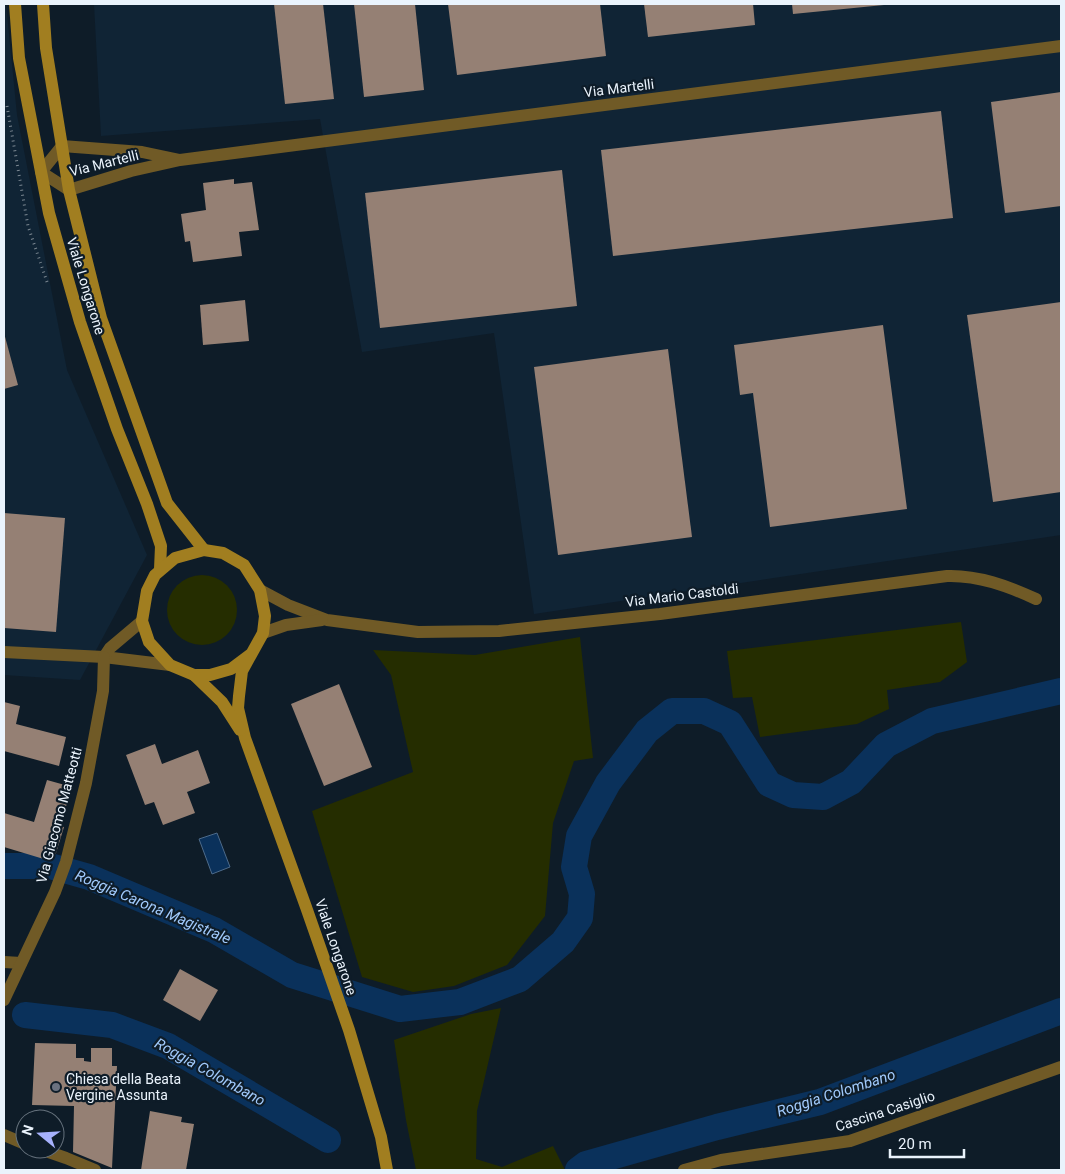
<svg xmlns="http://www.w3.org/2000/svg" width="1065" height="1174" font-family="Roboto,sans-serif">
<style>
.built{fill:#102435}
.green{fill:#252d00}
.water{fill:#0a315b;stroke:#4d6b8b}
.lines{fill:none;stroke-linecap:round;stroke-linejoin:round}
.canal{stroke:#0a315b;stroke-width:26}
.building{fill:#958074}
.path{stroke:#7b8791;stroke-width:3;stroke-dasharray:1 4;stroke-linecap:butt}
.service{stroke:#705a26;stroke-width:12}
.minor{stroke:#705a26;stroke-width:12}
.secondary{stroke:#a17e20;stroke-width:12}
.worship-dot{fill:#6b7280;stroke:#0e1c28;stroke-width:2}
.labels{text-anchor:middle;stroke-width:4.5;stroke-linejoin:round;paint-order:stroke}
.street-label{font-size:14px;fill:#eaf3fc;stroke:#0e1c28}
.poi-label{font-size:14px;fill:#eaf3fc;stroke:#0e1c28;text-anchor:start}
.water-label{font-size:15px;font-style:italic;fill:#a1cafc;stroke:#0e1c28}
</style>
<rect width="100%" height="100%" fill="#0e1c28"/>
<g class="built">
<path d="M4,4H6L17,115L67,370L147,555L80,680L4,675Z"/>
<path d="M94,4H1061V535L534,614L494,333L362,352L320,119L101,136Z"/>
</g>
<g class="green">
<circle cx="202" cy="610" r="35"/>
<path d="M961,622L967,662L940,682L887,690L889,709L857,724L760,737L752,697L733,698L727,651Z"/>
<path d="M580,637L593,758L574,761L553,823L545,916L507,965L454,986L413,992L362,977L312,811L413,772L391,675L373,650L475,655Z"/>
<path d="M501,1008L477,1111L476,1159L502,1167L553,1146L565,1170H416L406,1120L394,1040L471,1014Z"/>
</g>
<path class="water" d="M217,833L230,867L212,874L199,839Z"/>
<g class="lines">
<g class="canal">
<path d="M4,866H50L89,877L214,930L292,975L400,1009L460,1002L520,979L563,942L580,918L582,894L574,867L579,836L608,783L647,731L672,711H704L730,723L769,784L793,795L823,797L851,782L886,745L932,721L1061,691"/>
<path d="M25,1015L112,1025L168,1046L328,1140"/>
<path d="M578,1170L586,1164L717,1127L820,1102L1061,1011"/>
</g>
</g>
<g class="building">
<path d="M274,4H323L334,99L285,104Z"/>
<path d="M354,4H415L424,90L364,97Z"/>
<path d="M448,4H600L606,56L457,75Z"/>
<path d="M644,4H753L755,25L648,37Z"/>
<path d="M792,4H884V5L793,14Z"/>
<path d="M1061,92V206L1005,213L991,102Z"/>
<path d="M941,111L953,218L613,256L601,150Z"/>
<path d="M562,170L577,306L380,328L365,193Z"/>
<path d="M234,179V184L252,182L259,230L239,232L242,256L193,262L190,241L185,242L181,214L206,210L203,183Z"/>
<path d="M245,300L249,341L203,345L200,305Z"/>
<path d="M1061,302V492L993,502L967,315Z"/>
<path d="M883,325L907,509L770,527L753,393L740,395L734,345Z"/>
<path d="M4,333L18,385L4,389Z"/>
<path d="M668,349L692,537L558,555L534,367Z"/>
<path d="M4,513L65,518L56,632L4,628Z"/>
<path d="M339,684L372,767L324,786L291,704Z"/>
<path d="M4,702L20,706L16,724L66,737L59,766L4,751Z"/>
<path d="M155,744L162,764L198,750L210,783L187,792L195,813L163,825L154,802L145,805L126,755Z"/>
<path d="M47,780L72,787L60,826L64,827L56,853L47,860L4,847V813L34,822Z"/>
<path d="M180,969L218,990L200,1021L163,1000Z"/>
<path d="M35,1043L76,1044V1058H84V1061L91,1062V1048H112V1066H117L112,1168L73,1152L74,1106L32,1105Z"/>
<path d="M150,1111L182,1117L181,1122L194,1124L186,1170H141Z"/>
</g>
<g class="lines">
<path class="path" d="M7,106L28,226L47,282"/>
<path class="service" d="M4,962L21,963"/>
<g class="minor">
<path d="M180,160L142,152L62,146L41,172L69,190L131,171L180,160L1061,46"/>
<path d="M260,590L288,605L327,620L418,632L499,631L660,614L947,576C978,575 1008,586 1036,599"/>
<path d="M263,633L286,625L322,620"/>
<path d="M4,652L104,657L170,665"/>
<path d="M104,657L110,648L142,621"/>
<path d="M4,1000L55,892L66,862L86,783L103,691L104,657"/>
<path d="M4,1135L25,1144"/>
<path d="M40,1149L66,1158L95,1170"/>
<path d="M684,1170L721,1160L850,1141L1061,1067"/>
</g>
<g class="secondary">
<path d="M15,4L19,58L49,213L80,322L117,429L147,504L161,546L160,569"/>
<path d="M43,4L46,48L69,190L101,318L167,503L204,550"/>
<path d="M251,654L231,669L210,675H194L170,665L149,642L142,621L147,591L155,575L175,558L204,550L223,553L244,565L260,590L265,616L263,633L242,671L239,696L238,708L245,738L306,907L349,1030L381,1137L387,1170"/>
<path d="M194,675L222,702L240,730"/>
</g>
</g>
<circle class="worship-dot" cx="56" cy="1087" r="5"/>
<g class="labels">
<g class="street-label">
<text transform="translate(619 88) rotate(-7)" y="5">Via Martelli</text>
<text transform="translate(104 163) rotate(-14)" y="5">Via Martelli</text>
<text transform="translate(86 286) rotate(73)" y="5">Viale Longarone</text>
<text transform="translate(682 595) rotate(-7)" y="5">Via Mario Castoldi</text>
<text transform="translate(59 815) rotate(-75)" y="5">Via Giacomo Matteotti</text>
<text transform="translate(336 947) rotate(71)" y="5">Viale Longarone</text>
<text transform="translate(885 1111) rotate(-18)" y="5">Cascina Casiglio</text>
</g>
<g class="poi-label">
<text x="66" y="1084">Chiesa della Beata<tspan x="66" dy="16">Vergine Assunta</tspan></text>
</g>
<g class="water-label">
<text transform="translate(153 907) rotate(23)" y="5">Roggia Carona Magistrale</text>
<text transform="translate(210 1072) rotate(29)" y="5">Roggia Colombano</text>
<text transform="translate(836 1093) rotate(-18)" y="5">Roggia Colombano</text>
</g>
</g>
<rect width="1065" height="1174" fill="none" stroke="#eaf3fc" stroke-width="10"/>
<g transform="translate(40 1134) rotate(288)"><circle r="24" fill="#0e1c28" stroke="#66727d"/>
<path d="M0-4L9 19L0 12L-9 19Z" fill="#a6b1fc"/>
<text y="-8" font-size="14" font-weight="bold" text-anchor="middle" fill="#eaf3fc">N</text>
</g>
<path d="M890 1149v8h74v-8" fill="none" stroke="#eaf3fc" stroke-width="2.5"/>
<text x="898" y="1149" font-size="15" fill="#eaf3fc" stroke="#0e1c28" stroke-width="4" paint-order="stroke">20 m</text>
</svg>
